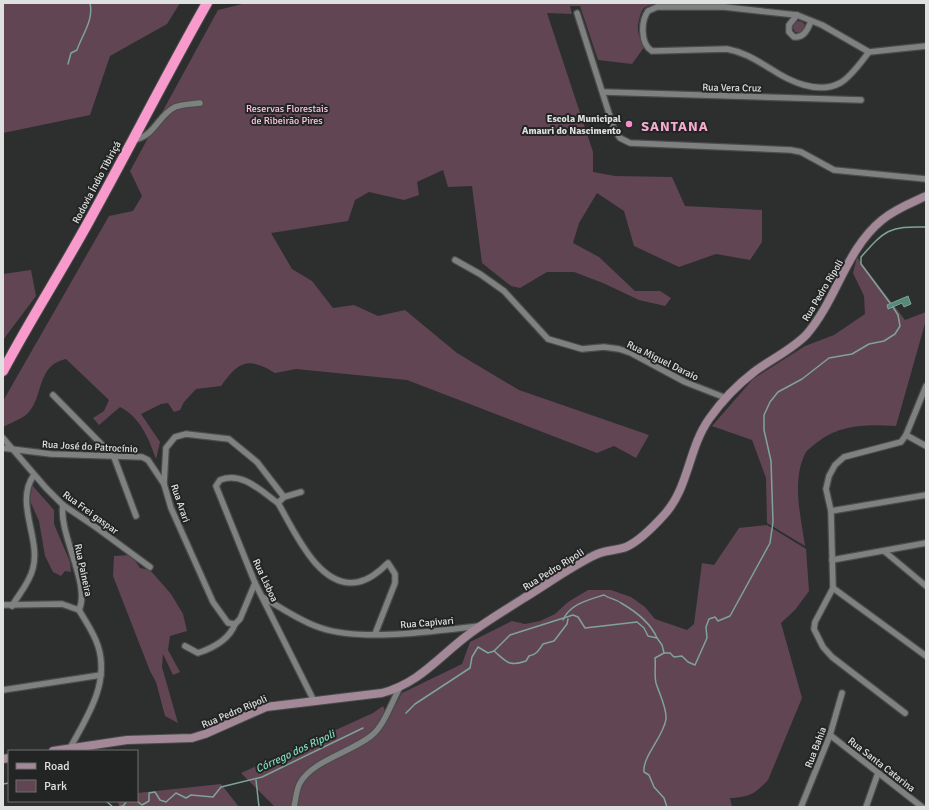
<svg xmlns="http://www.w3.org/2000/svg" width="929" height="810" font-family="Signika,sans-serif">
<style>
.green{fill:#614553}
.water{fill:#558a78;stroke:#7ea497}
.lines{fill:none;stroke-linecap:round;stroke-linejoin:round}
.stream{stroke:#7ea497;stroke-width:1.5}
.street-casing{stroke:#4a4b4b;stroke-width:8}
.secondary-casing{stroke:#4a4b4b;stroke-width:10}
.highway-casing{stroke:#4a4b4b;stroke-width:12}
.street{stroke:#7e8180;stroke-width:5.5}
.secondary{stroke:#a38997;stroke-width:8}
.highway{stroke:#f89bcc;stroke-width:10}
.poi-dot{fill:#f98fc8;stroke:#232524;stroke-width:1.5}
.labels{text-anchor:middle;stroke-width:4;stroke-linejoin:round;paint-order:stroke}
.street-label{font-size:10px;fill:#dfe0e0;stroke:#232524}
.park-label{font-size:10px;fill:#fec4e1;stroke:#232524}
.poi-label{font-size:10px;font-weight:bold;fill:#dfe0e0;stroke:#232524;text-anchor:end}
.water-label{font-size:11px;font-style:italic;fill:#82d8bc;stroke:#232524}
.district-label{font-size:14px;font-weight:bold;letter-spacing:1px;fill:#f6abd1;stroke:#232524}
</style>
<rect width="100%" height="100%" fill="#2c2f2e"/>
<g class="green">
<path d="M3,3H180L167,24L110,56L90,115L3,133Z"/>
<path d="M246,3H717C703,3 653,0 644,8C641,11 640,16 639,20C636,30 639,38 645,46L632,64L598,60L580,6H570L572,14L547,13L593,152V172L615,176L672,177L685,206L762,210V242L750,260L716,254L679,267L634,246L624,211L597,193L579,223L573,243L599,257L635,291H660L671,298L665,306L639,300L603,283L574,272H547L520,288L511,286L482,263L472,186L448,187L443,170L417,182L419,195L404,200L369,192L355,200L348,221L271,233L292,269L312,281L333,308L354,305L378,316L405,310L457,353L519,390L649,435L636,458L614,446L597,453L407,380L296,369L275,373C248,356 238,362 221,386L196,389L184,402L180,410L174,412L168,403L161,404L141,414L160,442L156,459C149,439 140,417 120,407L99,425L93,418L104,411L109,400L66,359C36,365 44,397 28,413C22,419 10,423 3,427V401L109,216L133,211L142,196L130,171L218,10Z"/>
<circle cx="799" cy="27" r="6"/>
<path d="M857,257L905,320L926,312V320L896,426C868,424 838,424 815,444C812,447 808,449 806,452C791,480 801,517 805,546L767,523L766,478L752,440L712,426L753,379L805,346L834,335L865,314L864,296L853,273Z"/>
<path d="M31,270L36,296L3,340V274Z"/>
<path d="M32,485L54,510V524L70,562L71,572L65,571L61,576L53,572L45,556L39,521L30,501Z"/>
<path d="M767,525L806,549L809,591L795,610L781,623L802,698L768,780C755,794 749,797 730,798L732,807H275L241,773L373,713L383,706L388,718L402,693L462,664L470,642L512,621L525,624L540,621L555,614L568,602L588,590H611L631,597L645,607L655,619L687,630L694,624L702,563L714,565L739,528Z"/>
<path d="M131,555L140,568L150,570L171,594L183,614L187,631L170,636L168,650L180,672L173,675L163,654L162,667L178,723L165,716L156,682L150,671L113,576L114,556Z"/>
<path d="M221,784L239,807H119L118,801H137V793Z"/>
</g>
<path class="water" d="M908,296L911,304L904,307L902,303L888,309L887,305Z"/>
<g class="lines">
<g class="stream">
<path d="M68,64L71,53L77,50C82,35 94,20 90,3"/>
<path d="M890,303L861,264V257C885,230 889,226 926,227"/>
<path d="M563,620C570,604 588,600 604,595C610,599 616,599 621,603C635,611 650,622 657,638"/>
<path d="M494,651C507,662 509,667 526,661L529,656C536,655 539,650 543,644L554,641L567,624L568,619"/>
<path d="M664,653L655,658C656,666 654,675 656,683C659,693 667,708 666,719C664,736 642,757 644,772L649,775L654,787L664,798L667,807"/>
<path d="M406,713L415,704L470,668L472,657L478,647L488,653L494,651L510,635L573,615L578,617L585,628L637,622L644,628L648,636L657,638L662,645L664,653H670L674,657L682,656L688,662L695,665L707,638L706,627L709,619L715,617L718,621L730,616L770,543L773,522L771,461L764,430V415L770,402L778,392L802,379L829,358L852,354L869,344L884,341L895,334L900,326L898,315L893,307"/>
<path d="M256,780L259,807"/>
<path d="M3,784L9,783"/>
<path d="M106,801L113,807"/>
<path d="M137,801L142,805L149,801V793L155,792L160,800L166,802L176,793L186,798L191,795L213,797L221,787L262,777L363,728"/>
<path d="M118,807L123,806L127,801"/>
</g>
<g class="street-casing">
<g id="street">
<path d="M577,13L614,129L620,138L630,143L791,150L801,152L834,170L926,179"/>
<path d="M797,15L789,25V32L794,37C804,38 808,29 811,21"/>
<path d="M869,52C861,62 851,77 840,83C818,95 789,81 771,69C756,60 744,52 727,49L652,51C640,44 641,21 648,11L657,7H724L797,15L822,25L869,52L926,46"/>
<path d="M604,92L861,100"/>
<path d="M133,140C155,137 157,116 175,107C182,104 192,104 200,103"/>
<path d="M455,260L480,274L504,291L548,339L582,349L604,347L619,349L631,353L685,382L726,398"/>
<path d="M53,395L114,457L136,516"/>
<path d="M906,435L926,446"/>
<path d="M3,438L46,488L63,505L97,528L150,567"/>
<path d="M3,448L51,454L142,457L148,460L164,484"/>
<path d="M301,492L284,497L278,503C261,491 242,471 220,480L216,486L255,583L314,701"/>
<path d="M278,503C294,530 319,590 358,582C369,580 380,571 388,563L395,574V583L375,634"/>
<path d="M63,505C58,533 91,585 79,610"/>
<path d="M831,511L926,495"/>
<path d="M884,551L926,586"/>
<path d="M832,560L926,543"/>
<path d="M255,583L240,619L235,624L228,623L213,602L171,508L164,484L166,448L175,437L186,434L229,439L257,462L284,497"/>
<path d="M833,588L926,656"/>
<path d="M264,598C282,608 301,622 321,628C362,642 435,631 479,626"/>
<path d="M3,605L62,604L79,610"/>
<path d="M12,606C19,594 30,582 33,568C41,538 14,502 34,475"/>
<path d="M185,646L198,653C213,648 229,640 235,624"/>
<path d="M3,690L101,675"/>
<path d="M905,713L832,657L823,647L814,629L815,622L833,588L831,511L826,489L829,476L835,465L844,457L901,442L906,435L926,386"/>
<path d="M830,735L922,807"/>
<path d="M70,748C87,717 110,683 98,646C94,633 86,622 79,610"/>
<path d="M294,807C296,799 296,790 300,783C312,761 351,752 371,736C384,726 391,704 399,689"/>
<path d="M801,807L830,735L842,693"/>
<path d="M866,807L878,773"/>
</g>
</g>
<g class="secondary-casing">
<g id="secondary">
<path d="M53,751L127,740L192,738L205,734L266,707L382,693C417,684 436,660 464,638C483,623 504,611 524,598C547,584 569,568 593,556C603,550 615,551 626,547C640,541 654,526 664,515C689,488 688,449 709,419C721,402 737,385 754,372C771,359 792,350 807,334C837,299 846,249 882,220C895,209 911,203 926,196"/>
<path d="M3,759L9,758"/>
</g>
</g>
<g class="highway-casing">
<path id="highway" d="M3,371C30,320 61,272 89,221C129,149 166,75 207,3"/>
</g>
<use href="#street" class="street"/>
<use href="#secondary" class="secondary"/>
<use href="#highway" class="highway"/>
</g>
<circle class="poi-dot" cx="629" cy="124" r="4"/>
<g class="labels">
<g class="street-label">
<text transform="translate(732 87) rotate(1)" y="4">Rua Vera Cruz</text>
<text transform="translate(96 182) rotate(-62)" y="4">Rodovia Índio Tibiriçá</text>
<text transform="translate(822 290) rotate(-59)" y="4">Rua Pedro Ripoli</text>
<text transform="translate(663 360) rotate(26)" y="4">Rua Miguel Daraio</text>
<text transform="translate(90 446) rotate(3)" y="4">Rua José do Patrocínio</text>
<text transform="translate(181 503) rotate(71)" y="4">Rua Arari</text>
<text transform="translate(91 512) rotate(36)" y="4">Rua Frei gaspar</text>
<text transform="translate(553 569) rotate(-32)" y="4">Rua Pedro Ripoli</text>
<text transform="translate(84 570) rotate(78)" y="4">Rua Paineira</text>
<text transform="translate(266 580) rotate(65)" y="4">Rua Lisboa</text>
<text transform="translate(427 622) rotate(-5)" y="4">Rua Capivari</text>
<text transform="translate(234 711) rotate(-23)" y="4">Rua Pedro Ripoli</text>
<text transform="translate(815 747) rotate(-69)" y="4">Rua Bahia</text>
<text transform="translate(882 764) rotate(38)" y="4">Rua Santa Catarina</text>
</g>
<g class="park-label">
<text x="287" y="112">Reservas Florestais<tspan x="287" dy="12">de Ribeirão Pires</tspan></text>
</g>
<g class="poi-label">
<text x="621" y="122">Escola Municipal<tspan x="621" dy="12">Amauri do Nascimento</tspan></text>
</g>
<g class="water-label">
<text transform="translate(295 751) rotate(-25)" y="4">Córrego dos Ripoli</text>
</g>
<g class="district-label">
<text x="675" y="131">SANTANA</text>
</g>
</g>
<rect width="929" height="810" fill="none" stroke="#dfe0e0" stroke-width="8"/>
<rect x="8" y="750" width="130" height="52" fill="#232524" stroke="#6e706f"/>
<rect x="16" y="763" width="20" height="6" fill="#a38997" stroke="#6e706f"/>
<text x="44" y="770" font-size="12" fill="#dfe0e0">Road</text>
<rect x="16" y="780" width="20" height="12" fill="#614553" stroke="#6e706f"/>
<text x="44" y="790" font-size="12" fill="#dfe0e0">Park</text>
</svg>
